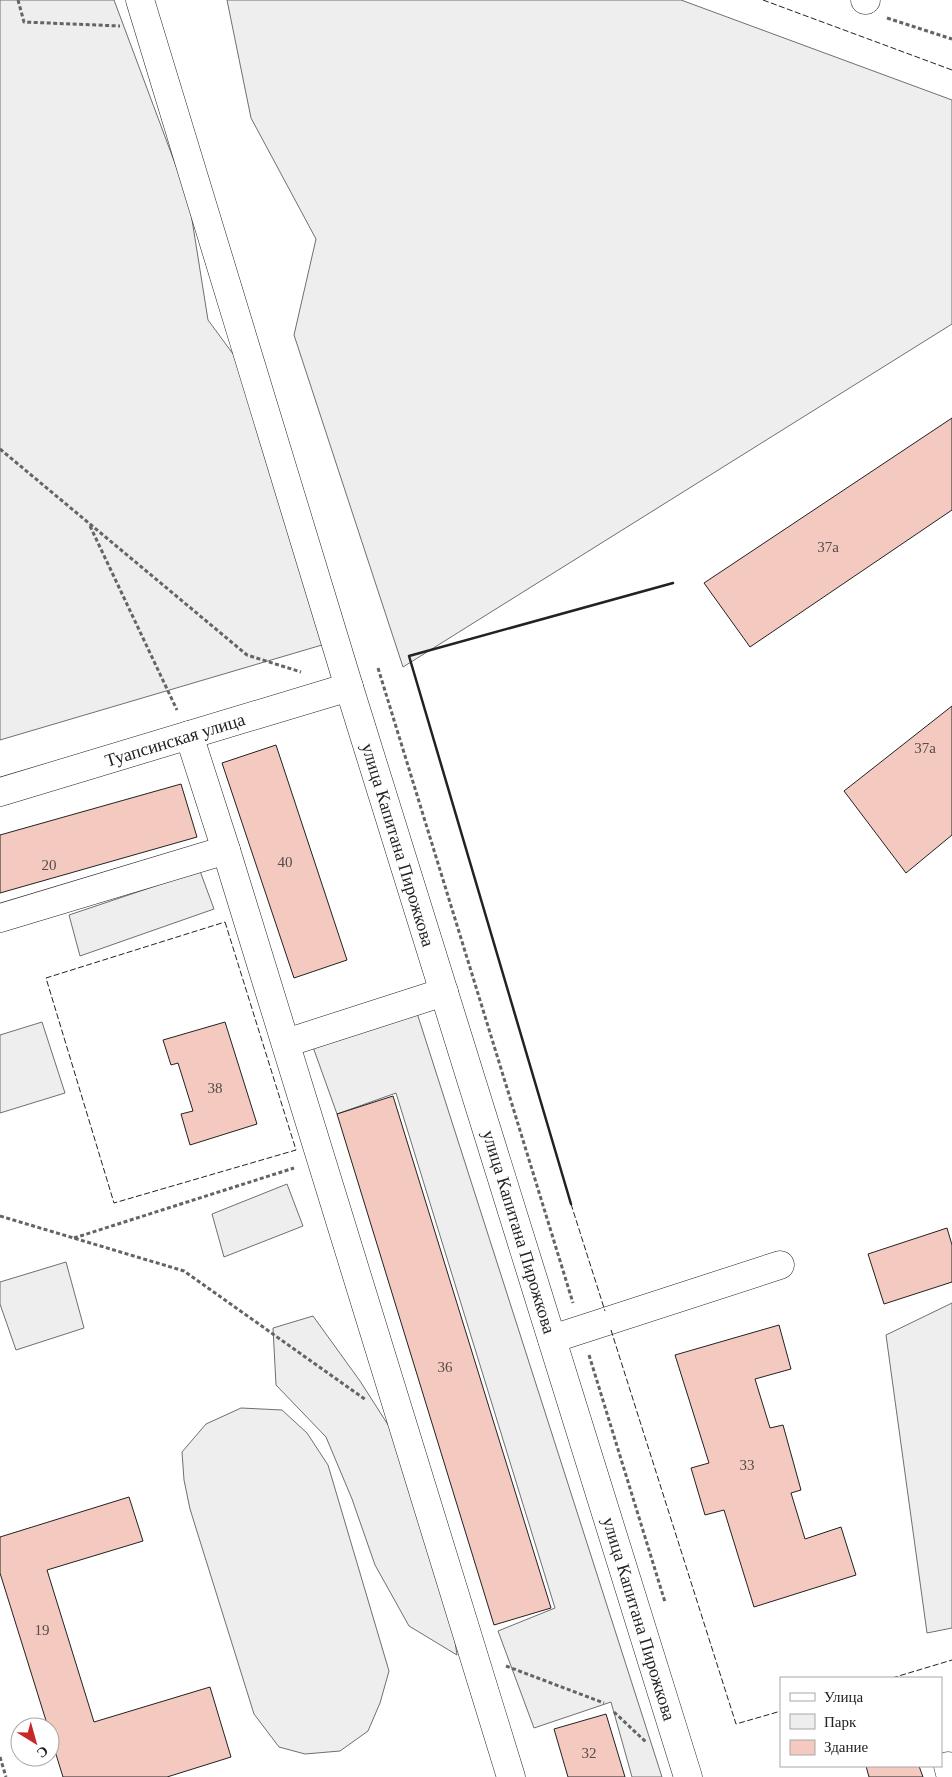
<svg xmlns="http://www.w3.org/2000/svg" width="952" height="1777" font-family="'Times New Roman',serif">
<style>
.green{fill:#eee;stroke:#6f6f6f}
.building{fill:#f3c9c0;stroke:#222}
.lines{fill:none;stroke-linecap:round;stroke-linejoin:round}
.minor-casing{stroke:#222;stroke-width:29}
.path{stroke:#646464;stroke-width:3;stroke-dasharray:4 2.5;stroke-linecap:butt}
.minor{stroke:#fff;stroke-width:28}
.fence{stroke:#222;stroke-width:1;stroke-dasharray:6 2.5;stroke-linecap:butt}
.wall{stroke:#222;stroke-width:2.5}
.labels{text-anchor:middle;stroke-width:4;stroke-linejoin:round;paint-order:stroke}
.number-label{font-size:15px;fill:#564c4a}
.street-label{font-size:18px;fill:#222;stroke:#fff}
</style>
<rect width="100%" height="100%" fill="#fff"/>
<g class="green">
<path d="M0,0H114L189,201L208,320L236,358L322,645L0,740Z"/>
<path d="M227,0H681L952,100V324L403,667L294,335L316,239L251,118Z"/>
<path d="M200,871L214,909L80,956L69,915Z"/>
<path d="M417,1013L662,1777H632L611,1702L534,1728L498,1631L555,1608L396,1093L337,1114L313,1047Z"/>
<path d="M42,1022L65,1093L0,1113V1035Z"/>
<path d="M287,1184L303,1226L224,1257L212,1214Z"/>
<path d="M66,1262L84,1328L16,1350L0,1304V1282Z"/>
<path d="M952,1303V1628L927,1633L886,1335Z"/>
<path d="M313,1316L360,1381L408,1456L444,1568L457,1655L409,1626L375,1565L352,1499L326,1437L276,1385L273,1328Z"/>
<path d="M241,1408L282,1410L307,1433L328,1465L389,1671L380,1703L368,1731L340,1751L305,1754L279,1747L254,1714L190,1509L184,1480L182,1452L206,1424Z"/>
</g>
<g class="building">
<path d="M952,418V510L750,647L704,583Z"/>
<path d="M952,706V835L906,873L844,791Z"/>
<path d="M276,745L347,960L294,978L222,763Z"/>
<path d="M181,784L197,837L0,893V835Z"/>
<path d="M225,1022L257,1124L190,1145L181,1114L193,1111L178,1063L171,1065L163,1040Z"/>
<path d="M393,1096L551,1608L494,1625L337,1114Z"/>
<path d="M947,1228L952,1245V1282L884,1304L868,1254Z"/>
<path d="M779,1325L791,1369L755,1379L770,1428L783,1425L801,1490L791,1493L805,1539L841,1527L856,1575L754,1607L724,1510L705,1515L691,1468L709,1463L675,1355Z"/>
<path d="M129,1497L143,1541L47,1570L94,1722L210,1687L231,1757L167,1777H63L50,1735V1727H48L0,1573V1537Z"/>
<path d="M606,1714L625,1777H568L554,1729Z"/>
<path d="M866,1766H919L923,1777H869Z"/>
</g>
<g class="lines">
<g class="minor-casing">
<g id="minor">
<path d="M140,0L349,687L688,1777"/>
<path d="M865,0H866"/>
<path d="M189,735L226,850"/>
<path d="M0,792L349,687"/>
<path d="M0,918L226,850L511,1777"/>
<path d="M286,1043L444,992"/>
<path d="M552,1339L780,1265"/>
<path d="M948,1766L951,1777"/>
</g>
</g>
<g class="path">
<path d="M18,0L24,22L120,26"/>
<path d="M887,18L952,39"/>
<path d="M0,449L247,655L301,672"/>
<path d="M90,526L177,710"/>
<path d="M378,668L573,1303"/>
<path d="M0,1216L184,1271L366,1400"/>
<path d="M74,1238L294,1168"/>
<path d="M589,1355L665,1602"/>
<path d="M506,1666L604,1703"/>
<path d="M614,1712L647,1743"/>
<path d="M0,1757L6,1777"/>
</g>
<use href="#minor" class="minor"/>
<g class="fence">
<path d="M763,0L952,70"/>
<path d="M225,922L296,1150L114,1203L46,978Z"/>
<path d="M571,1204L605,1311"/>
<path d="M611,1330L736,1724L781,1711"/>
<path d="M892,1678L952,1660"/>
</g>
<path class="wall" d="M571,1204L409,656L673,583"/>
</g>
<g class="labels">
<g class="number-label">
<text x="828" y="552">37а</text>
<text x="925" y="753">37а</text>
<text x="285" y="867">40</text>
<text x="49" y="870">20</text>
<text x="215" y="1093">38</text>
<text x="445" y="1372">36</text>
<text x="747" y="1470">33</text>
<text x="42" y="1635">19</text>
<text x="589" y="1758">32</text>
</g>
<g class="street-label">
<text transform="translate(175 740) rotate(-17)" y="6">Туапсинская улица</text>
<text transform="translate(398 845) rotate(73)" y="6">улица Капитана Пирожкова</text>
<text transform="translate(519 1232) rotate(73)" y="6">улица Капитана Пирожкова</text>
<text transform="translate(639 1619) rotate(73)" y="6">улица Капитана Пирожкова</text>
</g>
</g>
<rect x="780" y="1677" width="162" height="90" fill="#ffffff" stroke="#a7a7a7"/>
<rect x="790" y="1693" width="25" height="8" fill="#ffffff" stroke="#a7a7a7"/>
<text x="824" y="1702" font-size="15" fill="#222222">Улица</text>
<rect x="790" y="1714" width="25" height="15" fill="#eeeeee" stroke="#a7a7a7"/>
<text x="824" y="1727" font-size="15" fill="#222222">Парк</text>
<rect x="790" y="1740" width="25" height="15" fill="#f3c9c0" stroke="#a7a7a7"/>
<text x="824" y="1752" font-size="15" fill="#222222">Здание</text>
<g transform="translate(35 1742) rotate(143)"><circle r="24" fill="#ffffff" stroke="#a7a7a7"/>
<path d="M0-4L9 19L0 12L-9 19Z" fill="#c62828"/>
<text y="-8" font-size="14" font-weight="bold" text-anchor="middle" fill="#222222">С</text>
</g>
</svg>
